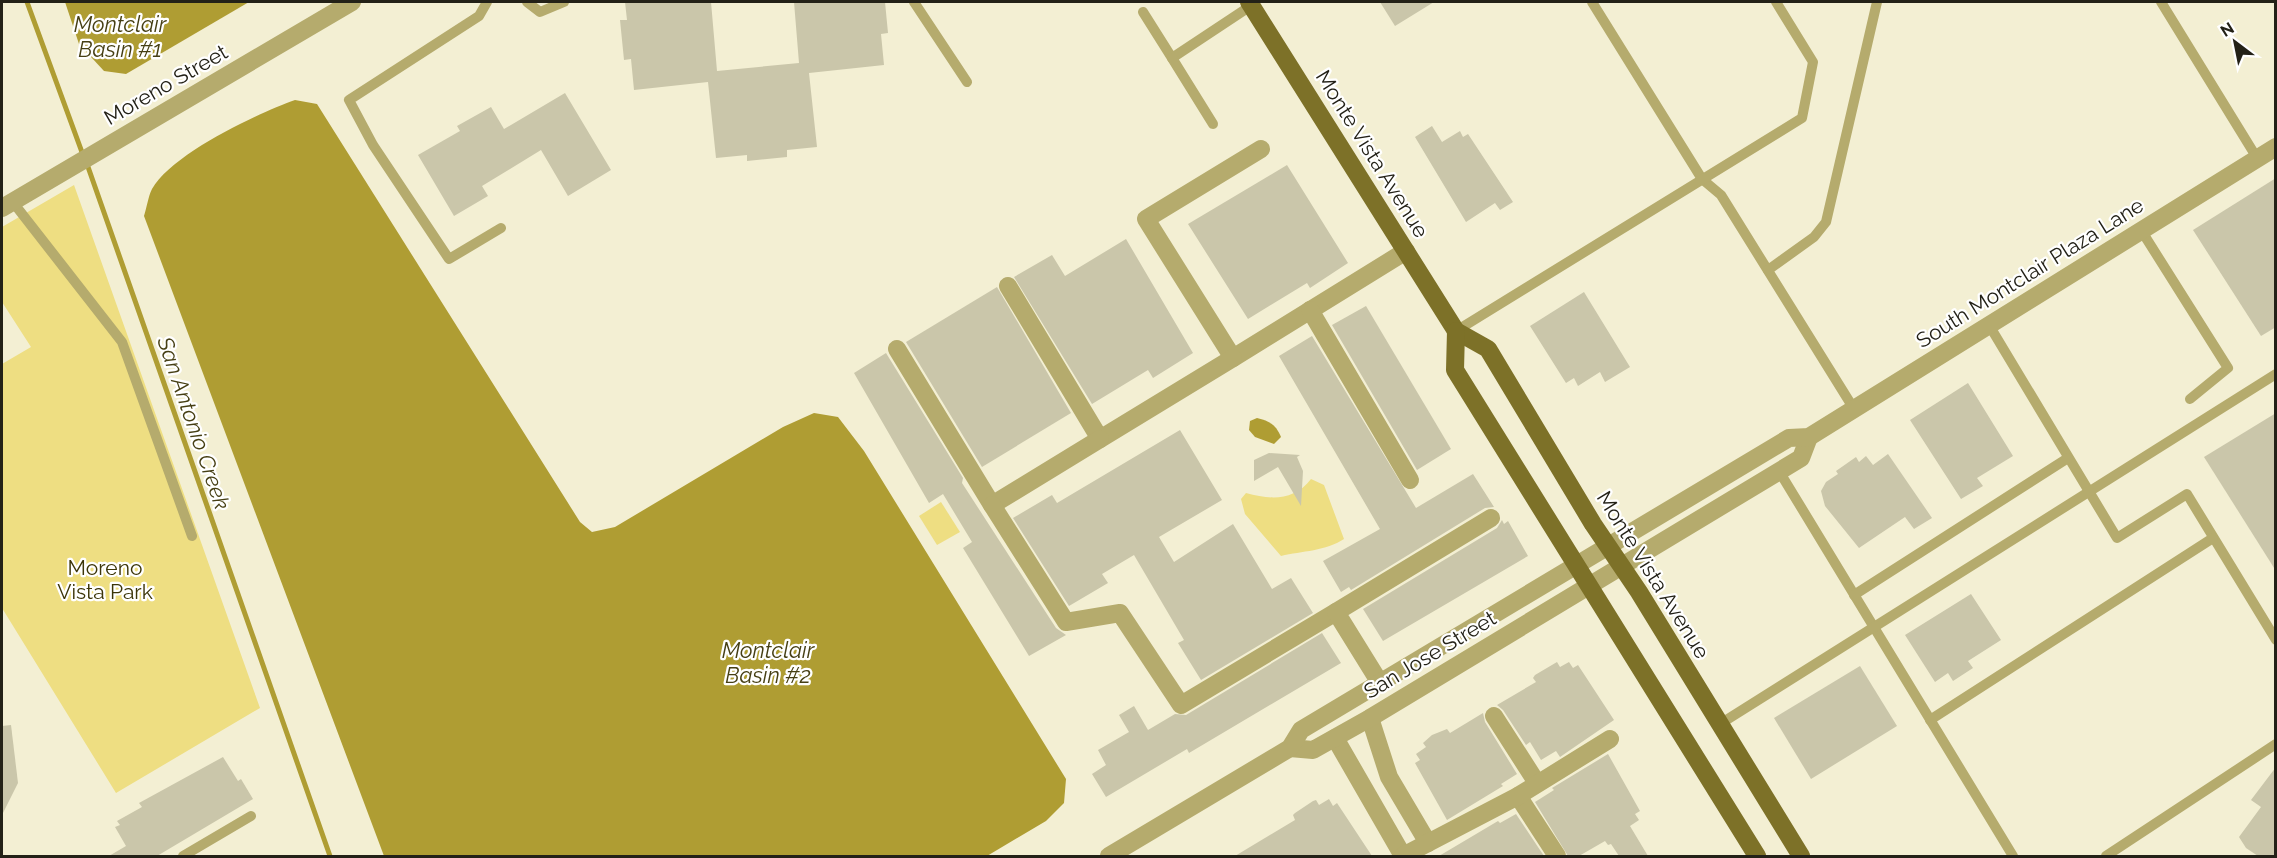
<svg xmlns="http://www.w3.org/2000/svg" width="2277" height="858" font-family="Raleway,sans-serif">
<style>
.green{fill:#eede82}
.water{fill:#af9d33}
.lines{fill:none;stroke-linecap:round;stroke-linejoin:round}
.stream{stroke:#af9d33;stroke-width:5}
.building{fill:#cac6aa}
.service{stroke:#b5ab6d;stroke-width:10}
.minor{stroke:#b5ab6d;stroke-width:18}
.tertiary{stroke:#b5ab6d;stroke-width:18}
.primary{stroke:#7d7128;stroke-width:18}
.labels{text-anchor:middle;stroke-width:4.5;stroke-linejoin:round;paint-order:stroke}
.street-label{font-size:21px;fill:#232117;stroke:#fff}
.park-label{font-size:21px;fill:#3c3508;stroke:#fff}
.water-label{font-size:22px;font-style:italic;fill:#463f14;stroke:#fff}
</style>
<rect width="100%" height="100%" fill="#f3efd3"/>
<g class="green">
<path d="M74,185L260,708L116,793L2,608V364L31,347L2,302V227Z"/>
<path d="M1311,479L1324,485L1344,539C1326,551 1302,551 1281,556L1245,514L1241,499L1246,493C1271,500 1294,501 1311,479Z"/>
<path d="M941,502L960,532L937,545L919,516Z"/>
</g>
<g class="water">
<path d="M65,2H249L126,74L104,71L79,44Z"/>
<path d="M295,100L317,104L580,522L592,532L615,527L783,427L814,413L838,417L864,451L1066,779L1064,803L1046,821L987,856H384L144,216C147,207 148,197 152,189C172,154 256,114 295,100Z"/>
<path d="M1257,418C1270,421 1276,425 1281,437L1274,444L1255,437L1249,430L1250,421Z"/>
</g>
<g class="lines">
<g class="stream">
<path d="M27,2L83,155"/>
<path d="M87,164L330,856"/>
</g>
</g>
<g class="building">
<path d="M625,2H711L717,71L799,63L794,2H885L888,33L881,34L884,65L809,73L817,147L787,150V157L747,161V155L716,158L708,82L634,90L631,59L624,60L620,20H627Z"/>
<path d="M1380,2H1434L1395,26Z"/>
<path d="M565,93L611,170L568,196L541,150L482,186L488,196L454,216L418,155L460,131L457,126L491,107L504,129Z"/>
<path d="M1432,126L1442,142L1460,131L1463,137L1468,134L1513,202L1500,210L1495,203L1466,222L1415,137Z"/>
<path d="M1287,165L1348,263L1310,288L1307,283L1248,319L1188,224Z"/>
<path d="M2276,178V327L2261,336L2193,230Z"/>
<path d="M1126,239L1193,353L1153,378L1148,370L1092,404L1014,277L1052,255L1065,276Z"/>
<path d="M997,287L1071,413L982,467L906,342Z"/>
<path d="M1584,292L1630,367L1605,382L1600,372L1578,386L1574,378L1566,383L1530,326Z"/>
<path d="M1366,306L1451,449L1417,470L1332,325Z"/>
<path d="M1312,336L1416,508L1473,474L1494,507L1485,508L1351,590L1349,587L1341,592L1323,561L1380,529L1279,356Z"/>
<path d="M886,353L963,478L962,483L1056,628L1066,635L1029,656L963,548L972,542L943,494L929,503L854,373Z"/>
<path d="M1968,383L2013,456L1977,478L1983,486L1961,499L1910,420Z"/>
<path d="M2276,413V571L2204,457Z"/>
<path d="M1180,430L1222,500L1159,537L1174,562L1233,524L1272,589L1291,578L1313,613L1201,680L1178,643L1184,640L1134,555L1102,574L1108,583L1069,606L1013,518L1052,495L1057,503Z"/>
<path d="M1269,453L1300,455L1297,457L1303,471L1301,506L1278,467L1254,481V460Z"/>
<path d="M1888,454L1932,518L1914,529L1905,517L1859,548L1825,506L1821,491L1826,482L1838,474L1836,471L1856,457L1859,462L1866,456L1873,465Z"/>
<path d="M1502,520L1504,524L1508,521L1528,556L1383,641L1363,609L1497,528Z"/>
<path d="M1971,594L2001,640L1968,661L1973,668L1953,681L1948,673L1935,682L1905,635Z"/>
<path d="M1322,633L1341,663L1189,753L1187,749L1106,797L1092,774L1106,765L1098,750L1129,732L1119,715L1134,706L1148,730L1175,714L1186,715Z"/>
<path d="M1557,662L1560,667L1569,662L1573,668L1578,665L1614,720L1560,757L1556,751L1541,760L1530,742L1526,745L1503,710L1497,705L1536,682L1533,678L1535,675Z"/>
<path d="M1860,666L1897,726L1811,779L1774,718Z"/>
<path d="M1483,713L1485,722L1517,774L1501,784L1503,786L1447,820L1415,763L1420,760L1416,754L1426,747L1423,743L1432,735L1447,729L1450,733Z"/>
<path d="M11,725L18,783L2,815V726Z"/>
<path d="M1608,754L1640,811L1635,814L1639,820L1630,826L1648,856H1619L1611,844L1608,845L1605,841L1579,856H1568L1535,802L1554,790L1552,788Z"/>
<path d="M223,757L238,781L241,779L253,799L157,856H109L126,846L115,827L120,825L117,821L142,807L139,803Z"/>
<path d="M2276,767V856H2258L2246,848L2239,837L2261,807L2251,800Z"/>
<path d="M1329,799L1333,806L1337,803L1372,856H1235L1295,820L1293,815L1295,813L1313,801L1316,800L1319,805Z"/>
<path d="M1516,814L1544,856H1439L1498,821L1500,823Z"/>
</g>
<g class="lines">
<g class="service">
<path d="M487,2L479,16L349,100L373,145L449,259L501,228"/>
<path d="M527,2L540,12L564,2"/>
<path d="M914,2L967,82"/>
<path d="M1592,2L1702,179L1721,195L1854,409"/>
<path d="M2161,2L2257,158"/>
<path d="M1143,12L1172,58L1252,5"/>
<path d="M1172,58L1213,124"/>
<path d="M12,201L122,342L192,536"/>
<path d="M2141,230L2228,368L2190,399"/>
<path d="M1768,270L1814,237L1826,222L1877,2"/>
<path d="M1989,325L2117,538L2187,494L2276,640"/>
<path d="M1456,331L1802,118L1813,62L1776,2"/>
<path d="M1779,471L2013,856"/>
<path d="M1854,595L2068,458"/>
<path d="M1930,720L2213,538"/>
<path d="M1720,724L2276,374"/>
<path d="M183,856L251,816"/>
<path d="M2106,856L2276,744"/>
</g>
<g class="minor">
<path d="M1261,149L1146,219L1233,358L1406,251"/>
<path d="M1008,286L1100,439L1233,358"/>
<path d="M1310,310L1410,480"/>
<path d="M897,349L992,505L1100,439"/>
<path d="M992,505L1066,622L1120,613L1181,705L1336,612"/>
<path d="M1380,683L1336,612L1491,518"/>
<path d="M1494,716L1537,783"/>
<path d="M1370,718L1389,777L1428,843"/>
<path d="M1335,738L1403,856"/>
<path d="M1290,748L1313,750L1370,718L1801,458L1809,437"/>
<path d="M1518,796L1557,856"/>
<path d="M1109,856L1290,748L1301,730L1789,438L1809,437L2276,147"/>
<path d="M1403,856L1518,796L1610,739"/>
</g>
<path class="tertiary" d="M2,208L352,2"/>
<g class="primary">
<path d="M1249,2L1456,331L1488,349L1593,524L1639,592L1801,856"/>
<path d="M1456,331L1455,370L1757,856"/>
</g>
</g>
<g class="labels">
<g class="street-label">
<text transform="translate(166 85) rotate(-30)" y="7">Moreno Street</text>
<text transform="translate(1372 154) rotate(58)" y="7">Monte Vista Avenue</text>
<text transform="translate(2030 273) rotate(-32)" y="7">South Montclair Plaza Lane</text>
<text transform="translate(1653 575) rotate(58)" y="7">Monte Vista Avenue</text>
<text transform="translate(1430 655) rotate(-31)" y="7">San Jose Street</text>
</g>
<g class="park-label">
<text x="105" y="575">Moreno<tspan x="105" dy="24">Vista Park</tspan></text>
</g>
<g class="water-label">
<text x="120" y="32">Montclair<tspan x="120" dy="25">Basin #1</tspan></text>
<text transform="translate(194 423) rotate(71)" y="8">San Antonio Creek</text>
<text x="768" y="658">Montclair<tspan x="768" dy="25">Basin #2</tspan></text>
</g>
</g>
<rect width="2277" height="858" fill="none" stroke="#232117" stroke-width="6"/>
<g transform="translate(2235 42) rotate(328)" stroke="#ffffff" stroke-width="4.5" paint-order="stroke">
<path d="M0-4.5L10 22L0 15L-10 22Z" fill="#232117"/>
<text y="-9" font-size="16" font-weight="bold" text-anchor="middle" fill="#232117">N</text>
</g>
</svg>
